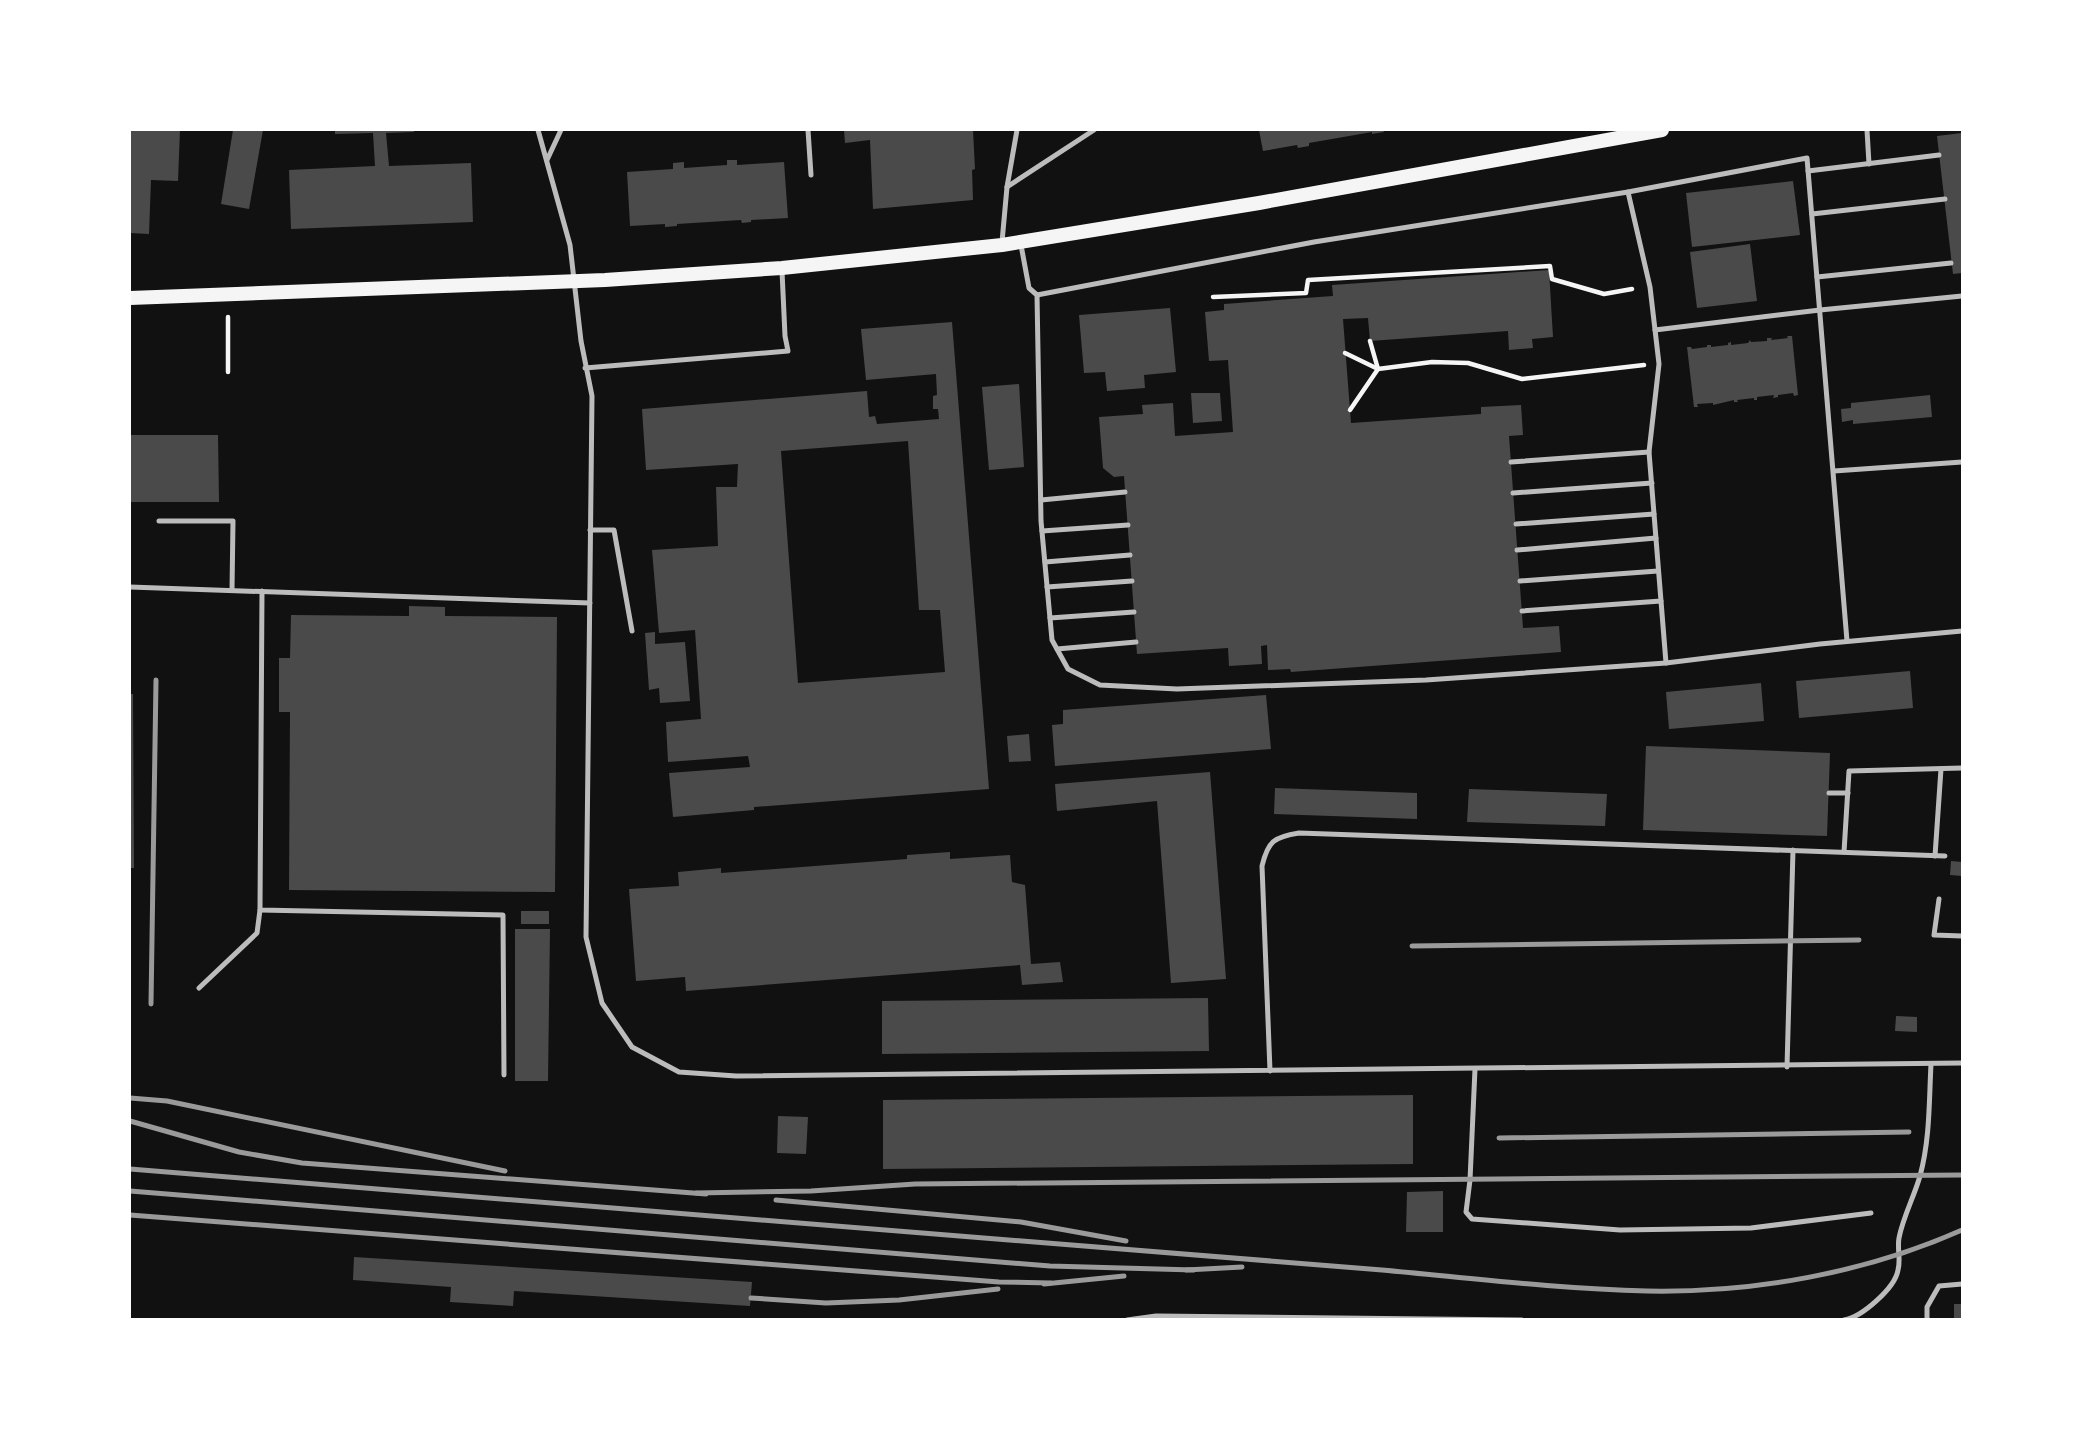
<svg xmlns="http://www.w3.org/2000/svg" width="2092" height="1449" font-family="'Nunito Sans',sans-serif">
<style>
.building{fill:#4a4a4a;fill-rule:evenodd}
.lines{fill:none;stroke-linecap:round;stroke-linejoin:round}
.path{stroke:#f5f5f5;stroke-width:4.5}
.service{stroke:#bcbcbc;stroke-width:5}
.secondary{stroke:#f5f5f5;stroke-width:14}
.rail{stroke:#9a9a9a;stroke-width:5}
</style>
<rect width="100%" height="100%" fill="#111"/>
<g class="building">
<path d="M130,130H180L178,181L151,180L149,234L130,233Z"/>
<path d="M233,130H263L249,209L221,204Z"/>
<path d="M335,130H414V132L386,133L389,166L471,163L473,222L291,229L289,170L375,166L373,133L335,134Z"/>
<path d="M844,130H973L975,169L972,170L973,200L873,209L870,140L845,143Z"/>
<path d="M1259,130H1383L1384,132L1372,134V132L1309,143V146L1298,148L1297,145L1263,151Z"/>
<path d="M1962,133V273L1953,274L1937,136Z"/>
<path d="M727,160H737V165L784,162L788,218L751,220V222L742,223L741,220L677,224V226L665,227V224L630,226L627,172L673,169V163L684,162V168L727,165Z"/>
<path d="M1793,181L1800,235L1692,247L1686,193Z"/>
<path d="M1750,244L1757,301L1697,308L1690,252Z"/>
<path d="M1549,270L1553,337L1532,339L1533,348L1509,350L1508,331L1370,341L1368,318L1343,319L1351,423L1481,414V407L1521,405L1523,435L1509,436L1523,628L1559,626L1561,652L1291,672L1290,669L1268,670L1267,645L1261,646L1262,664L1229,666L1228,648L1137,654L1124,476L1114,477L1103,468L1099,417L1143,414L1142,405L1173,403L1175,436L1233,432L1228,360L1209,361L1205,312L1224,310V304L1333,296L1332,285Z"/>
<path d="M1170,308L1176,372L1144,375L1145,388L1107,391L1105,372L1084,373L1079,315Z"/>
<path d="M952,322L989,789L754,807V810L673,817L669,773L750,767L748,756L668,762L666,722L701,719L695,630L659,633L652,550L718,546L716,487H737L738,464L646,470L642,409L867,391L869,417L875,416L877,424L939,419L938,409H933V396L937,395L936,374L866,380L861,329ZM908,441L919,610H940L945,672L798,683L781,451Z"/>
<path d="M1787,336H1792L1798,395L1794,396L1793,393L1778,395V397L1773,398L1774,395L1757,397V400H1754V398L1737,400L1738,402H1734V400L1713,405V403L1697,404L1698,407H1694L1687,347H1691L1692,349L1707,347V345H1711V347L1728,345V343L1731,342V345L1748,343L1750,340L1751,342L1767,341V338H1772L1771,340L1788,338Z"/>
<path d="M1019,384L1024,467L989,470L982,387Z"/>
<path d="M1191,393H1220L1222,421L1193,423Z"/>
<path d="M1930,395L1932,417L1853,424V420L1842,422L1841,409L1851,408V403Z"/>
<path d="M130,435H218L219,502H130Z"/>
<path d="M409,606L445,607V616L557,617L555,892L289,890L290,712H279V658H290L291,615L409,616Z"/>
<path d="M655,632V644L685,642L690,701L660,703L659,688L649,690L645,633Z"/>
<path d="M1910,671L1913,708L1799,718L1796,681Z"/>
<path d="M1761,683L1764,721L1669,729L1666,692Z"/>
<path d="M130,694H133L134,868H130Z"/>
<path d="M1266,695L1271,749L1055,766L1052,725L1063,724V710Z"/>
<path d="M1029,734L1031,761L1009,762L1007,736Z"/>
<path d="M1646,746L1830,753L1827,836L1643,830Z"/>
<path d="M1210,772L1226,979L1171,983L1157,801L1057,811L1055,784Z"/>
<path d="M1275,788L1417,793V819L1274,814Z"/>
<path d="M1469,789L1607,794L1605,826L1467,822Z"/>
<path d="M950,852V859L1010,855L1012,882L1025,885L1031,964L1060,962L1063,982L1022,985L1020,965L686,991L685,977L636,981L629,889L679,886L678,872L721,868V873L907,859V855Z"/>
<path d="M1951,861L1962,862V876L1950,875Z"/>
<rect x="521" y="911" width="28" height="13"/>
<path d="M515,929H550L548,1081H515Z"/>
<path d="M1208,998L1209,1051L882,1054V1001Z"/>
<path d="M1896,1016L1917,1017V1032L1895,1031Z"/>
<path d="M1413,1095V1164L883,1169V1100Z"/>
<path d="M778,1116L808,1117L806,1154L777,1153Z"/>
<path d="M1443,1191V1232H1406L1407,1192Z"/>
<path d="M354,1257L752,1282L750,1306L514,1291L513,1306L450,1302L451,1287L353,1280Z"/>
<rect x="1954" y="1304" width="8" height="16"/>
</g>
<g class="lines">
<g class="path">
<path d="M1213,297L1306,293L1308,280L1550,266L1552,279L1604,294L1632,289"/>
<path d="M1370,341L1378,369L1432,362L1468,363L1522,379L1644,365"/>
<path d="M1345,353L1378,369L1350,410"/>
<path d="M228,372V317"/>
</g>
<g class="service">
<path d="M538,130L570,245L581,341L592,396L586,937L602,1003L632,1047L679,1072L736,1076L1962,1063"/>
<path d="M808,130L811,175"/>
<path d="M1867,130L1869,164"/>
<path d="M547,160L561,130"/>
<path d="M1808,171L1939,155"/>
<path d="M1007,187L1094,130"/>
<path d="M1628,192L1650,287L1659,364L1649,452L1666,663"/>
<path d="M1812,214L1945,199"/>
<path d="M1002,242L1007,187L1017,130"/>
<path d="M1021,245L1029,288L1037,295L1041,521L1052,640L1068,669L1100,685L1177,689L1426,680L1666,663L1820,644L1962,631"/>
<path d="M1817,277L1951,263"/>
<path d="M1037,295L1314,242L1628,192L1807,158L1847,641"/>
<path d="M1655,330L1820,310L1962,296"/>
<path d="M585,368L788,351L785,336L782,271"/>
<path d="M1511,462L1649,452"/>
<path d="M1834,471L1962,462"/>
<path d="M1513,493L1652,483"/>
<path d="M1041,500L1125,492"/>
<path d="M159,521H233L232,590"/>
<path d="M1516,524L1654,514"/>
<path d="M590,530H614L632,631"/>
<path d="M1042,531L1128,525"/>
<path d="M1517,550L1656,538"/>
<path d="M1045,562L1130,555"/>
<path d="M1520,581L1658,571"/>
<path d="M130,587L590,603"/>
<path d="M1047,587L1132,581"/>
<path d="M262,591L260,910L503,915L504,1075"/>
<path d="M1522,611L1661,601"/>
<path d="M1050,618L1134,612"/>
<path d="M1057,649L1136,642"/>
<path d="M1829,793H1848"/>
<path d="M1844,852L1849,771L1962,768"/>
<path d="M1935,856L1941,769"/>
<path d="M1939,899L1934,935L1962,936"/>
<path d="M199,988L257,933L260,910"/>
<path d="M1787,1067L1793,850"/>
<path d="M1475,1069L1470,1180L1466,1212L1472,1219L1620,1230L1751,1228L1871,1213"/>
<path d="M1270,1071L1262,866C1268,841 1274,837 1299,833L1945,856"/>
<path d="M1127,1320L1156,1316L1522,1320"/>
<path d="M1844,1320C1862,1317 1895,1288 1898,1270C1901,1260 1897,1248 1899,1238C1903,1217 1914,1197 1920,1176C1930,1139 1929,1102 1931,1064"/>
<path d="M1927,1320V1307L1939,1286L1962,1284"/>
</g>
<path class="secondary" d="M130,298L605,280L782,268L1002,245L1259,203L1662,130"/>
<g class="rail">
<path d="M1412,946L1859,940"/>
<path d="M151,1004L156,680"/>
<path d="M130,1098L167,1101L505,1171"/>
<path d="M130,1121L239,1152L302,1163L706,1194"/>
<path d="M1499,1138L1909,1132"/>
<path d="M130,1169L1382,1270C1470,1278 1558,1289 1647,1291C1754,1293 1865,1273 1962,1230"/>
<path d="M130,1191L1050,1266L1194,1270"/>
<path d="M696,1193L811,1191L915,1184L1962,1175"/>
<path d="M776,1200L1021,1222L1126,1241"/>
<path d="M130,1215L999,1282L1051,1283"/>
<path d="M1186,1270L1242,1267"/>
<path d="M1044,1284L1124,1276"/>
<path d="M751,1298L826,1303L899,1300L998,1289"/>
</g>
</g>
<rect width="2092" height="1449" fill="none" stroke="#ffffff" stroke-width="262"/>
</svg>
